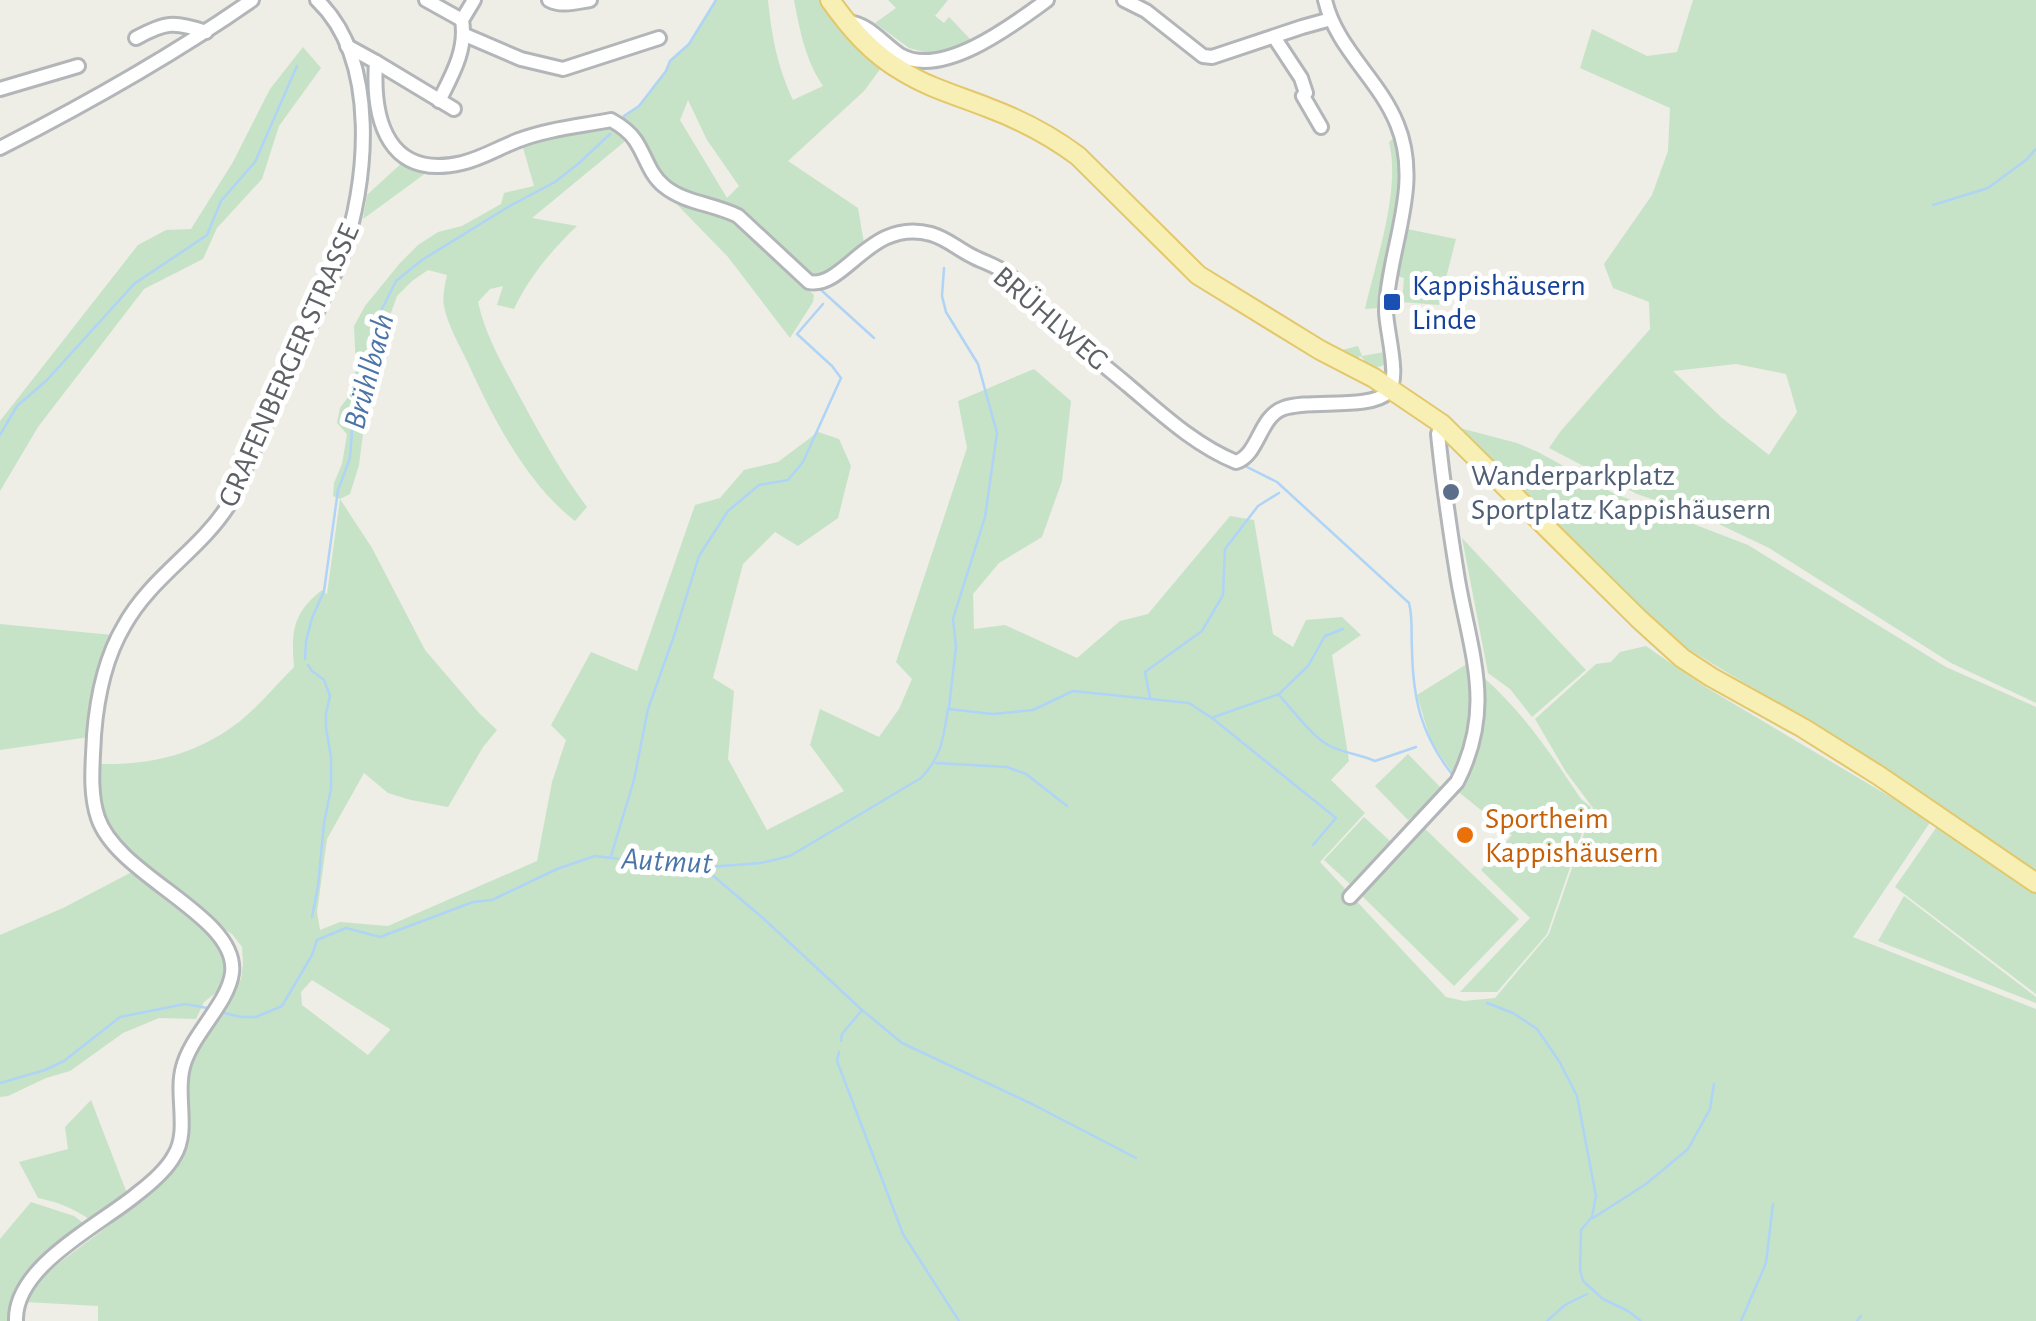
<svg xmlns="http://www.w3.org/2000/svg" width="2036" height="1321" font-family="'Alegreya Sans',sans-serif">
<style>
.green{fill:#c6e3c7;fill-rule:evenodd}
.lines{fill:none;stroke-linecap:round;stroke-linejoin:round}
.stream{stroke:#afd4f6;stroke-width:2.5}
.minor-casing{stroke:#b3b6b9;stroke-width:18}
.major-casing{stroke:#e3c76b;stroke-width:22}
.minor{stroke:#fff;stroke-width:12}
.major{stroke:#f7efb3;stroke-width:18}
.transit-dot{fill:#1a4fb4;stroke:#fff;stroke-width:4}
.service-dot{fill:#5c6f8a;stroke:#fff;stroke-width:4}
.food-dot{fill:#e8710a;stroke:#fff;stroke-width:4}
.labels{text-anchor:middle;stroke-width:10;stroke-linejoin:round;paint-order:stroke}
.transit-label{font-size:30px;fill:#164399;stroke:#fff;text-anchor:start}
.street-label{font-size:30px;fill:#5e6165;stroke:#fff}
.service-label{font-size:30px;fill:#4e5e75;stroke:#fff;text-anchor:start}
.food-label{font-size:30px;fill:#c56008;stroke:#fff;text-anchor:start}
.water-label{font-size:32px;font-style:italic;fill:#4c75a7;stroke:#fff}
</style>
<rect width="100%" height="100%" fill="#eeede6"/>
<g class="green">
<path d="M716,0H768C772,38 777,65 793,100L823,86C805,59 800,31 794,0H820L845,37L881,68L864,91L788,161L858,208L864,243L839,267L811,280L739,210C723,200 688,198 670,186C659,179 630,134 621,121L624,116L639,106L666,71L670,61L689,44ZM688,100L707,140L739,186L727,198L680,120Z"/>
<path d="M888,0H948L935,16L944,23L949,17L972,41L935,55L909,48L875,23L896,8Z"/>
<path d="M1693,0H2036V703L1951,663L1769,548L1702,516L1637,494L1549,448L1560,432L1650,329L1649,302L1613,288L1604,264L1652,195L1668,151L1670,108L1580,68L1592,29L1647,56L1677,52ZM1736,364L1786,374L1797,412L1769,455L1722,418L1673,371Z"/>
<path d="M303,47L321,68L279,126L262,179L217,228L203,259L144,289L38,427L0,491V421L138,245L166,230L191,229L233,162L270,89Z"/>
<path d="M609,126L629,138L532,218L577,226C551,251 529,277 514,309L497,305L503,286L490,289L478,302C486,338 505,369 522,401C542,438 562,474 587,507L575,521C526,483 493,418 468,363C459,344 448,326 444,306C442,296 445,285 447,275L428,270L412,281L397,296L387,324L377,363L373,397L365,418L359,465L350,494L340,499L372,548L425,650L479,713L497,730L483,747L448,807L411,800L388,793L364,773L327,839L317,912L320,930L340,922L388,926L537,861L552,782L566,740L551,725L591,652L637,671L695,505L720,498L744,470L778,462L818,432L839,439L851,466L838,518L798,546L775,532L743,564L713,678L734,691L728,759L767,830L844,791L810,745L820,709L879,737L899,709L912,679L896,662L967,448L958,401L1034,369L1071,401L1062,481L1042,537L999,563L973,594L974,629L1005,625L1077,658L1120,621L1148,614L1230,516L1254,520L1273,634L1293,647L1306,620L1342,617L1361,635L1332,655L1349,761L1331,780L1365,813L1320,862L1446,997L1464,1001L1495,998L1549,934L1593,808L1566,772L1535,719L1596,664L1611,662L1620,652L1646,646L1702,685L1931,821L1853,937L2036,1009V1321H98V1306L25,1302L47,1272L132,1208L169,1173L183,1156L188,1076L194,1057L241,979L243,964L242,947L232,934L213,922L143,864L114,834L105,819L100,799L101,764C153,765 197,754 239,722C259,706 276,685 294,667C291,631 293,613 322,590L327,594L340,499L333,496L334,483L342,464L347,434L337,423L340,408L351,393L356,369L354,326L365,306L400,263L418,245L438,232L462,226L501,204L504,193L534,186L522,144L569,132ZM312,980L390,1029V1030L368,1055L302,1005L301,992Z"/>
<path d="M1394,138C1410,191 1386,254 1379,308L1365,309C1376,260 1401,190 1389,142Z"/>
<path d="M404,161L430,170L363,219L367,195Z"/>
<path d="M660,187L738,220L814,295L813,302L790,338L728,257Z"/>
<path d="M1407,229L1456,239L1439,305L1402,302L1404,278L1396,276Z"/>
<path d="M1358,346L1362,356L1385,352L1384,365L1375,368L1363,361L1364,359L1360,356L1358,358L1345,357L1334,352Z"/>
<path d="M1452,426L1517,443L1538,452L1613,493L1748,545L1946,667L2036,707V871L1865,756L1680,644L1653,621Z"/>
<path d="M1462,538L1586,670L1532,717L1510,689L1488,673Z"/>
<path d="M0,624L112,635L95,690L89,737L0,750Z"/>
<path d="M1470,662L1474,682L1470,742L1455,776L1431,742L1417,695Z"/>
<path d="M1483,677C1523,712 1552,755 1581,799L1591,807L1547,934L1497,992H1460L1530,918L1481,870L1512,835L1456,790C1484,761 1485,714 1483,677Z"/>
<path d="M1408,754L1441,788H1444L1410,826H1407L1416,814L1408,820L1375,786Z"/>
<path d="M1364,817L1390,841L1350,884L1324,860Z"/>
<path d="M1938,825L2036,890V994L1895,887Z"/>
<path d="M1423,827L1519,919L1454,986L1359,893Z"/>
<path d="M130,873H136L211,933L224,951L227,969L222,988L204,1002L196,1019L159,1018L123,1033L70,1071L46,1078L8,1096L0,1097V935L63,908Z"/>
<path d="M1904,896L2036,997V1003L1878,941Z"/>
<path d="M91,1100L128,1196L92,1221C75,1209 58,1202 38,1198L19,1162L68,1149L65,1127Z"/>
<path d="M31,1202L74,1216L86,1225C59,1247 5,1283 9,1321H0V1239Z"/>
</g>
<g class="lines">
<g class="stream">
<path d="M622,122L624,116L639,106L666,71L670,61L689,44L716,0"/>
<path d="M1933,205L1988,188L2026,160L2036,149"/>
<path d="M944,268L942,296L946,312L978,364L997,433L985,517L953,619L956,647L949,707"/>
<path d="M820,289L874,338"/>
<path d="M0,435L17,406L46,381L134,284L207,235L221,201L255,162L297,66"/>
<path d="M1245,466L1277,482L1409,603C1413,618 1411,634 1412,650C1413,699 1421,735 1452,774"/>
<path d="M305,659L306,641L312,618L324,591L338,490L350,458L353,417L361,389L376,353L379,315L396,281L422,260L508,207L555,182L578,164L610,134"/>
<path d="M308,665L312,671L324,680L330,696L326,713V728L331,757V789L324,823L318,886L312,917"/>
<path d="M1279,695C1293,710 1312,737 1330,746C1341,752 1361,755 1375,761L1416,747"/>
<path d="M1150,698L1145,672L1202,631L1223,595L1225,549L1258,506L1279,493"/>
<path d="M1214,717L1279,694L1308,666L1325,636L1343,629"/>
<path d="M936,763L1007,767L1026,774L1067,806"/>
<path d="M611,856L634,780L648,709L674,636L699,556L728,511L759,485L788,480L803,462L841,378L832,366L797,334L823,304"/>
<path d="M704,868L764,919L862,1010L902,1043L1032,1104L1136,1158"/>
<path d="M1487,1003L1513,1013L1537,1029L1559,1061L1577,1096L1596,1196L1592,1217L1581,1230L1580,1270L1583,1281L1603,1299L1628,1311L1641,1321"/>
<path d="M220,1012L241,1017H256L282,1006L312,955L317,940L346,928L380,937L473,902L492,900L557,869L595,856L695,868L761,863L790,856L921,778C942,756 943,739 948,709L993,714L1033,710L1073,691L1189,703L1212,718L1336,818L1313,845"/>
<path d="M841,1041L842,1034L862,1010"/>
<path d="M839,1052L837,1061L903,1234L959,1321"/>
<path d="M0,1083L45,1070L64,1061L120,1017L185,1004L207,1008"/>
<path d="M1593,1218L1646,1184L1688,1149L1710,1109L1714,1084"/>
<path d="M1547,1321L1565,1305L1587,1294"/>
<path d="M1741,1321L1766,1263L1773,1204"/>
<path d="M1857,1321L1861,1316"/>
</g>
<g class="minor-casing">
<g id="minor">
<path d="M426,0L462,20"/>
<path d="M549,0C561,7 577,2 590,0"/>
<path d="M1124,0L1146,11L1203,56L1212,57L1302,27L1331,19"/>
<path d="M848,22C869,24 883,44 900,55C942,79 1013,25 1047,0"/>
<path d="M465,35L521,59L563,69L659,38"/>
<path d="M1274,37L1301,78L1306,93L1303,96L1321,127"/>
<path d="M136,38C165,22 174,21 206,32"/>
<path d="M347,46L376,62C372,122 389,180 462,163C483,158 500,147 519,140C548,129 581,126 611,120C620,125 629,131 635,140C646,156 649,174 664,186C684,203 715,204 738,216L809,282C845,289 870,217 931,234C946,238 958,249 972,256C983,262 995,265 1006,273C1024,287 1037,307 1054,322C1078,345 1105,366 1130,387C1163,415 1195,445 1236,462C1259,455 1259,416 1284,408C1310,399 1371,410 1388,392C1401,379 1386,330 1386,311C1388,248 1423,186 1397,124C1379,79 1336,48 1325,0"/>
<path d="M376,62L454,109"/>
<path d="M0,89L78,66"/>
<path d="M439,101C452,75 467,50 462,20L474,0"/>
<path d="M0,148C86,104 172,56 252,0"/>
<path d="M1350,897L1457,782C1495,708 1471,655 1458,580C1450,531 1443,483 1438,434L1442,424"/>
<path d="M16,1321C14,1266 100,1225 137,1194C150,1184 166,1171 174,1156C190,1131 175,1095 183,1067C191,1035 228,1004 232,973C239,916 118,877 98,818C89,792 93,761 94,735C97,697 105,658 124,626C150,578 199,551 228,506L341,259C368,185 380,60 317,0"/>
</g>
</g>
<g class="major-casing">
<path id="major" d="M830,0C850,28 871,53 902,71C929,88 959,96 989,108C1021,120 1050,135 1078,156L1198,275L1320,350L1374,378L1442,424L1639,619L1682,658L1711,677L1803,728L1878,775L2036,883"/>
</g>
<use href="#minor" class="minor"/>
<use href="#major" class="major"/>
</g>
<rect class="transit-dot" x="1382" y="292" width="20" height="20" rx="5"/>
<circle class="service-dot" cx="1451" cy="492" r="10"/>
<circle class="food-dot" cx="1465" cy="835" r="10"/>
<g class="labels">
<g class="transit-label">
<text x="1412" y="295">Kappishäusern<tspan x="1412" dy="34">Linde</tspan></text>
</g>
<g class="street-label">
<text transform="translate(1051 318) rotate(41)" y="10">BRÜHLWEG</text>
<text transform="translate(288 365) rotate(-66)" y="10">GRAFENBERGER STRASSE</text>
</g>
<g class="service-label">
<text x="1471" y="485">Wanderparkplatz<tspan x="1471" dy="34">Sportplatz Kappishäusern</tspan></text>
</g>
<g class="food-label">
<text x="1485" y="828">Sportheim<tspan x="1485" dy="34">Kappishäusern</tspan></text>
</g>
<g class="water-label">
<text transform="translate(368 371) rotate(-75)" y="11">Brühlbach</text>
<text transform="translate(667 860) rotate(3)" y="11">Autmut</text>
</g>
</g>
</svg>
